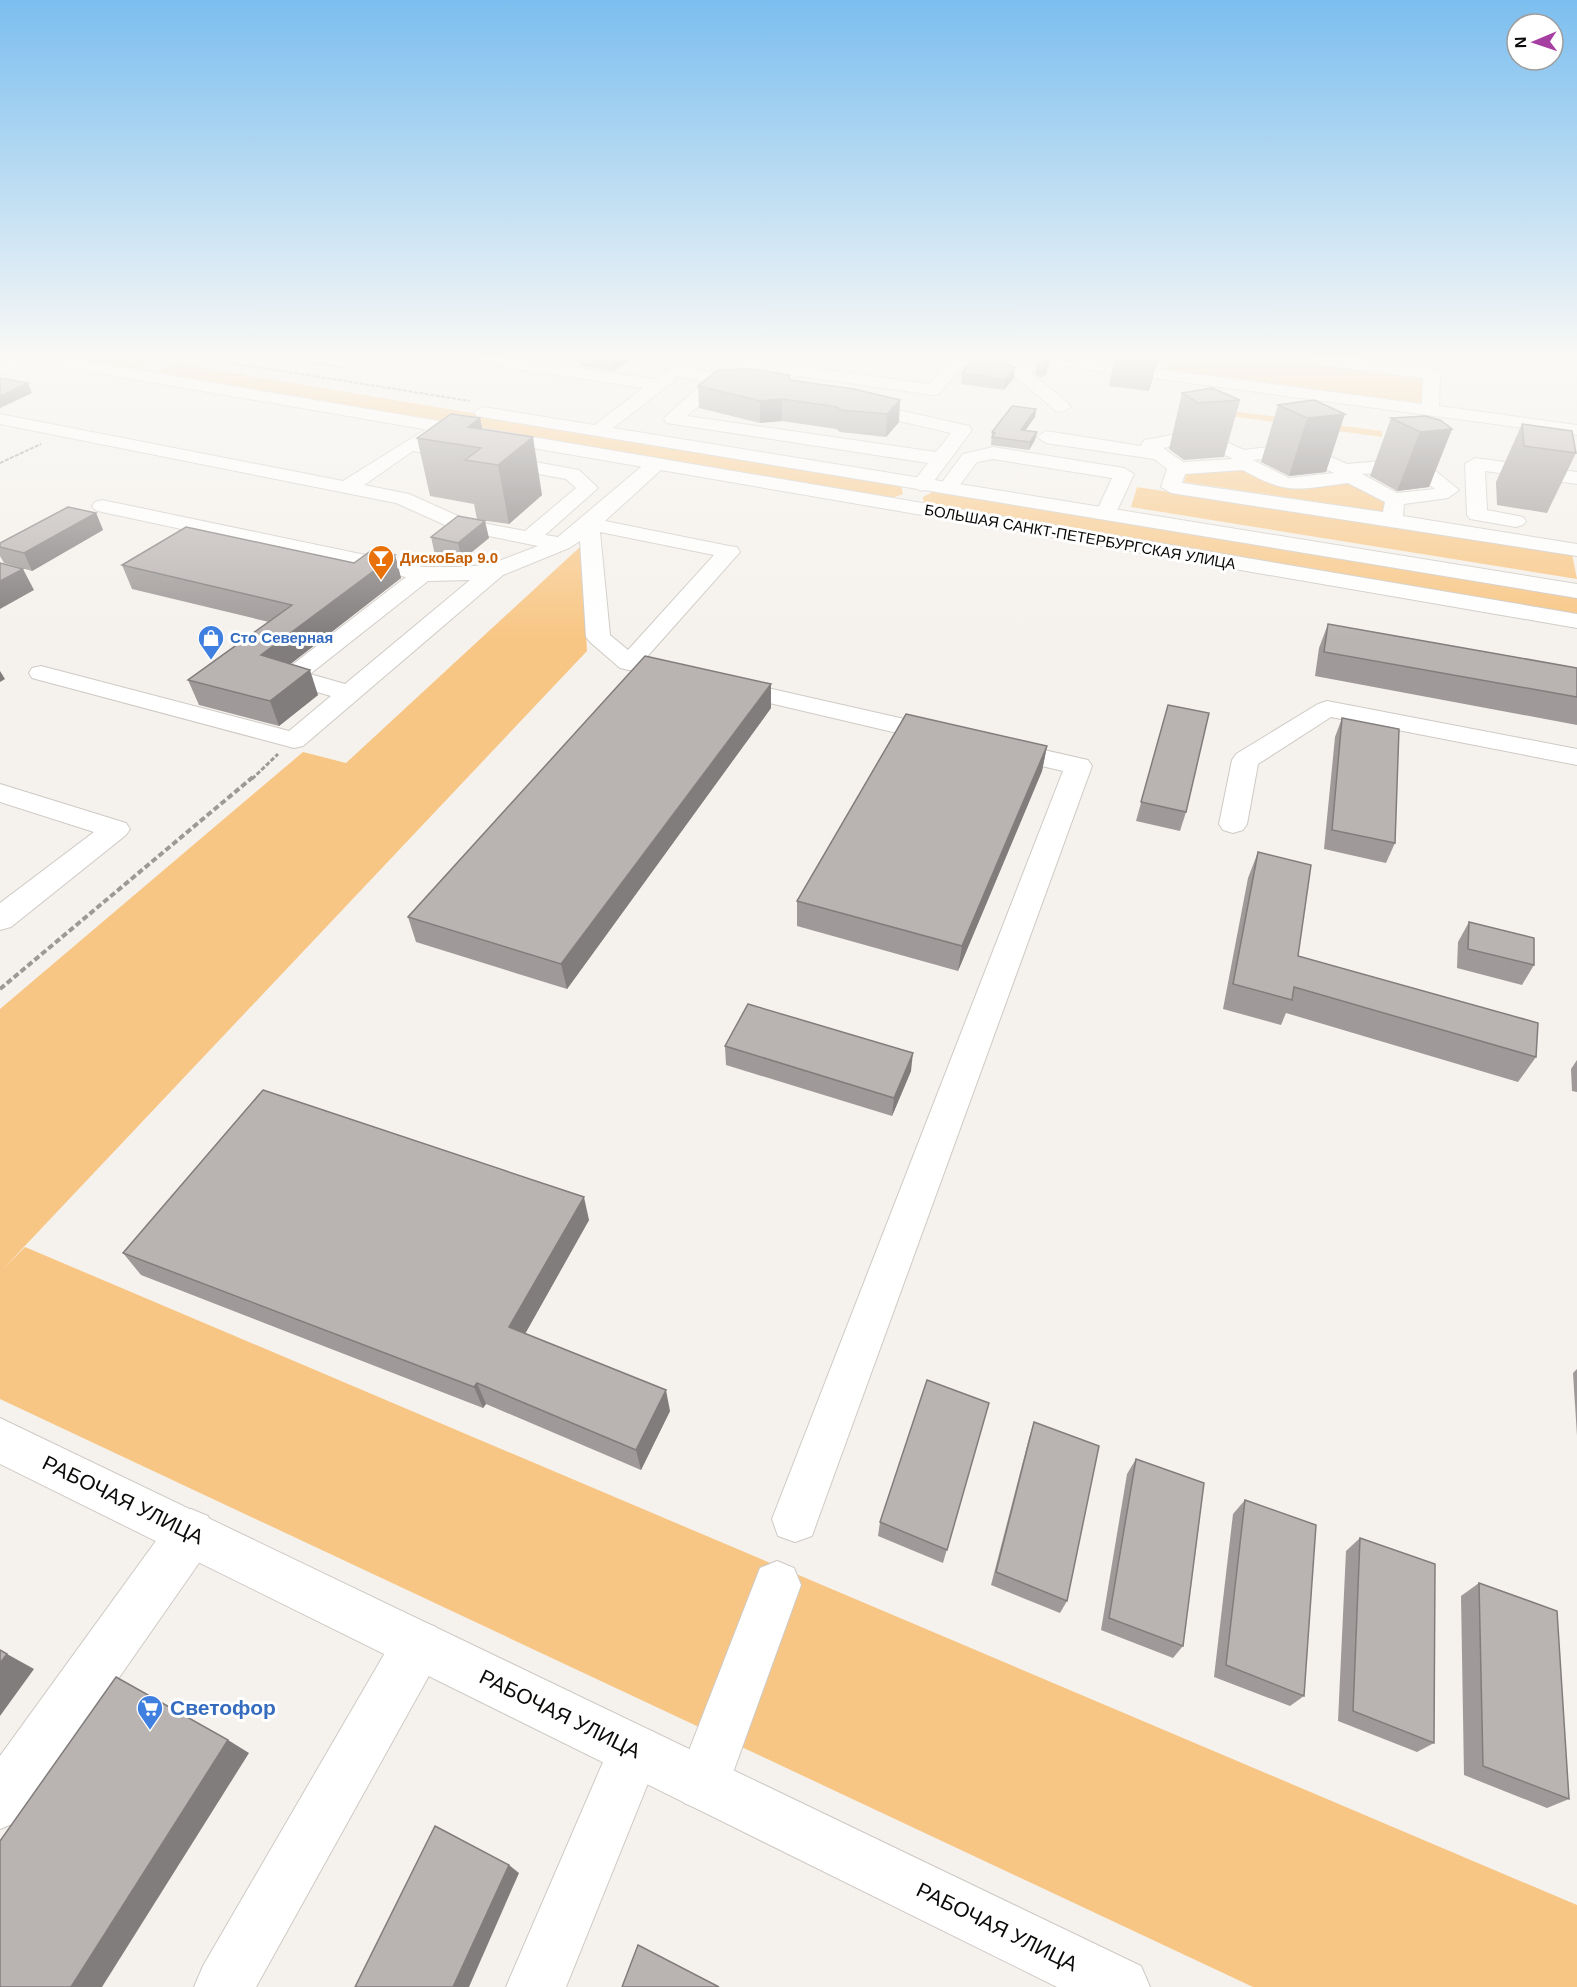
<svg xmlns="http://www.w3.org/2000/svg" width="1577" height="1987" font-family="Helvetica,sans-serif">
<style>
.green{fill:#f8c684}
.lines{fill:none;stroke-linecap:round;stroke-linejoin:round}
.minor-casing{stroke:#cecac5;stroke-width:2}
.major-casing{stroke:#cecac5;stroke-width:2}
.path-far2{stroke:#9d9a96;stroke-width:2;stroke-dasharray:4 1.5;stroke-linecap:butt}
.path-far1{stroke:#9d9a96;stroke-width:3;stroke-dasharray:4.5 2;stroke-linecap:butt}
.path{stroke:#9d9a96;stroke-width:4;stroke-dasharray:6 3;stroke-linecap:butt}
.minor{fill:#fff;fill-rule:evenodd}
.major{fill:#fff;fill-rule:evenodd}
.wall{fill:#9f9a99}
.shaded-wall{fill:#827d7d}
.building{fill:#b9b3b2;stroke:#827d7d;stroke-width:1.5}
.labels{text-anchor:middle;stroke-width:6;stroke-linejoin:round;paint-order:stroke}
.far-street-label{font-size:15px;fill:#0c0b09;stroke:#fff}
.far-food-label{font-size:15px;font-weight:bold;fill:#c56008;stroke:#fff;text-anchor:start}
.far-shop-label{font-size:15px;font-weight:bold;fill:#366cbe;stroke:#fff;text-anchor:start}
.near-street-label{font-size:21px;fill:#0c0b09;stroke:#fff}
.near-shop-label{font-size:21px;font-weight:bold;fill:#366cbe;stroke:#fff;text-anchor:start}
</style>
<rect width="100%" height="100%" fill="#f5f1ec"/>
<g class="green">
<path d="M71,360H151C132,378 95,364 71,360Z"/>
<path d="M1168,360H1315L1430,374L1428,408L1162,373Z"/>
<path d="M180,364L901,485L903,494L887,500L154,376L162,369Z"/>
<path d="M1211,408L1382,431V437L1209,413Z"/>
<path d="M1239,467L1265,479L1347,482L1385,499L1386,512L1184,482L1187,472Z"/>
<path d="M1137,487L1572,554L1577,579L1131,507Z"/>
<path d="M936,490L1577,595V617L924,507L923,497Z"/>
<path d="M581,546L587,651L4,1268L25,1247L1577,1905V1987H1253L0,1399V1009L303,752L346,763Z"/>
</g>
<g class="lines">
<g class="minor-casing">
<g id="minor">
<path d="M9,360H30L28,363L0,374V363Z"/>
<path d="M482,360H521L654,379L676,366L748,378L756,383L754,387L723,384L687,416L936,452L951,433L848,409L845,405L854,400L969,426L972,430L928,489L921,491L911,485L928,463L667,423L664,419L667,415L706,381L676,376L674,381L604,435H592L589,431L592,427L643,388L490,365Z"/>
<path d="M714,360H754L929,384L951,360L1006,363L1090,360L1422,404L1423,378L1321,365L1313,360H1357L1438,370L1440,374L1439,406L1577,425V435L1071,367L1029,371L1068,403L1071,407L1062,412L1056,411L1011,373L962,367L939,394L933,395L722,365Z"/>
<path d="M0,414L343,481L428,428L437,433L426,442L579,470L598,488L545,535L558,537L648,461L655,459L665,465L662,469L605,521L729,546L737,547L740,552L645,659L690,670L693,675L690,680L681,682L620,668L590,642L586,637L580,541L569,548L503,575L303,746L294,748L32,678L29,673L32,668L41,666L289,731L331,696L283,682L280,677L283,672L406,577L102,512L95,510L92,506L95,502L102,500L423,567H465L491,564L538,546L454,529L396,503L0,424ZM413,451L566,479L576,488L525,531L467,520L409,494L364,485ZM600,532L714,555L628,650L610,635ZM470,580L345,684L310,674L428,581Z"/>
<path d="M1200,430L1244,450L1299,443L1347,464L1405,459L1432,468L1459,490L1448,498L1404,504L1403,516L1577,544V556L1171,493L1161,487L1167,469L1154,459L1046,443L1037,437L1046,431L1141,446L1144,440ZM1198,442L1233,459L1183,462L1163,448ZM1297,455L1334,473L1289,478L1253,460ZM1243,470C1288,496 1299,489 1348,483L1385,502L1383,512L1182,483L1185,474ZM1403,471L1418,476L1435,489L1397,493L1362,474Z"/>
<path d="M993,447L1124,468L1134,474L1115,515L1112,519H1098L1095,515L1112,478L993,459L977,462L954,493H940L937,489L963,454Z"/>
<path d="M1475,458L1577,472V484L1485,471L1487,510L1523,517L1526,521L1523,525L1516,527L1470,519L1467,515L1465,464Z"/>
<path d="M728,679L953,730L957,736L953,742L944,744L719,691L716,686L719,681Z"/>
<path d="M1327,701L1577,749V765L1331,717L1258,764L1247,824L1243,830L1233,833L1223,830L1219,824L1232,760L1236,754L1318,704Z"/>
<path d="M1000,740L1088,760L1092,766L818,1519L812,1536L795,1542L778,1536L772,1519L1063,771L991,754L987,748L991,742Z"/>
<path d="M0,784L126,823L130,829L126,835L11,927L0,930V903L94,832L0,802Z"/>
<path d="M191,1509L208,1516L215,1533L208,1550L19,1821L0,1829V1756L174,1516Z"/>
<path d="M777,1561L794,1568L801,1585L722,1803L703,1811L684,1803L676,1784L760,1568Z"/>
<path d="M418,1620L436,1627L443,1645L436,1663L256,1987H194L203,1966L400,1627Z"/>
<path d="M635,1725L654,1732L661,1751L566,1987H506L616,1732Z"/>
</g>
</g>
<g class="major-casing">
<g id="major">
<path d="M44,360H79L1577,614V628L52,365Z"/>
<path d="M483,407L1577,584V598L477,416L474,412Z"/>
<path d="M0,1418L1141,1966L1150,1987H1057L0,1464Z"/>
</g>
</g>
<g class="path-far2">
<path d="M213,360L470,401"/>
<path d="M297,360L347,368"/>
<path d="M1444,362L1455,360"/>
<path d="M0,463L41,444"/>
</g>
<path class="path-far1" d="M252,779L278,754"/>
<path class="path" d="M0,989L253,777"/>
<use href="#minor" class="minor"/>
<use href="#major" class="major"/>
</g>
<g class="wall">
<path d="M579,360H630L614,371L580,366Z"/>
<path d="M993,360H1049L1047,372L1043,377H1039L1035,373L1037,360L1006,361Z"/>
<path d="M1114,360H1160L1157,367L1155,366L1152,380L1149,391L1109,386Z"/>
<path d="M962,373L1014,378L1004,390L961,384Z"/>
<path d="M790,380L854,389L899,422L886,437L840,432L836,429L782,421L760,423L699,408L698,386Z"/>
<path d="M1182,393L1240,400L1224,457L1184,460L1169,449Z"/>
<path d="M1314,400L1326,472L1289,476L1261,462L1278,405Z"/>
<path d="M1036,409L1035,417L1025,430L1035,440L1029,450L991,445L992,432Z"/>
<path d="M480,418L482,429L542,495L509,524L480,520L489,538L462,560L435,555L431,537L477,519L474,504L430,496L417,438Z"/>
<path d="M1391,418L1452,429L1429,487L1397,491L1370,476Z"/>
<path d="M1522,424L1576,453L1547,513L1497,505L1496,482Z"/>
<path d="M96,513L103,530L32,571L4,563L0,556V543Z"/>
<path d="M395,555L401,578L290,664L318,695L279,726L199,705L188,680L269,622L132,589L122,565L354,563Z"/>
<path d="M1328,624L1577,668V725L1315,676L1319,648Z"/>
<path d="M1168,705L1186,812L1180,831L1136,821Z"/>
<path d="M771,708L567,989L416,942L408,917Z"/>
<path d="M1342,718L1395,843L1386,863L1324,849L1335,737Z"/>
<path d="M1047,746L1042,771L958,971L797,926V901Z"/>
<path d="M1258,852L1298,956L1536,1057L1518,1082L1286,1013L1281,1025L1223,1009L1248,878Z"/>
<path d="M1469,922L1534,965L1522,985L1457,968L1458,942Z"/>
<path d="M725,1046L911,1071L892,1116L726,1065Z"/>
<path d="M1577,1060V1092L1572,1091L1571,1069Z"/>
<path d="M589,1220L525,1334L670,1411L641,1470L486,1404L483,1408L141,1275L123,1253Z"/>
<path d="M1577,1369V1436L1573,1373Z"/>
<path d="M989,1403L943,1563L878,1536L880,1522Z"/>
<path d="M1034,1422L1067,1601L1060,1613L991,1585L1029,1438Z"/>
<path d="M1136,1459L1183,1646L1173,1658L1101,1630L1127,1474Z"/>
<path d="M1245,1500L1304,1696L1290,1706L1214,1677L1233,1514Z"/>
<path d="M1360,1538L1434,1743L1417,1752L1338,1721L1346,1551Z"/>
<path d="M1479,1583L1569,1799L1547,1808L1464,1775L1461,1596Z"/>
</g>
<g class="shaded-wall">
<path d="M613,360H630L614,371Z"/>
<path d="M1046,360H1049L1047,372L1043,377Z"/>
<path d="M1155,360H1157L1152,380L1149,391Z"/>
<path d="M1015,368L1014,378L1004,390L1005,380Z"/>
<path d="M28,383L32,393L0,408V396Z"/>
<path d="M782,399V421L760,423V401Z"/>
<path d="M900,400L899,422L886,437L887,414Z"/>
<path d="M1036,409L1035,417L1020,438L1021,430Z"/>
<path d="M1345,414L1326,472L1289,476L1307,418Z"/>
<path d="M480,418L489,463L468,427Z"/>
<path d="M1452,429L1429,487L1397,491L1420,432Z"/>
<path d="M1037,432L1035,440L1029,450L1030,442Z"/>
<path d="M533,437L542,495L509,524L498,465Z"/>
<path d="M96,513L103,530L32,571L24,553Z"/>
<path d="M485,521L489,538L462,560L458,543Z"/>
<path d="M395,555L401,578L270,680L261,655Z"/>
<path d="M23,569L34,590L0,609V581Z"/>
<path d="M310,670L318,695L279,726L270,701Z"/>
<path d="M0,671L5,679L0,682Z"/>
<path d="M771,684V708L567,989L561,964Z"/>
<path d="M1047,746L1042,771L958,971L962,946Z"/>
<path d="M913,1053L911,1071L892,1116L894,1098Z"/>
<path d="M584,1197L589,1220L517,1348L509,1327Z"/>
<path d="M477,1383L486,1404L483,1408L474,1387Z"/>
<path d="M666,1390L670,1411L641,1470L636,1450Z"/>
<path d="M7,1654L34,1669L0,1716V1663Z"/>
<path d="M228,1740L249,1753L102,1987H71Z"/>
<path d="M509,1865L519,1873L469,1987H453Z"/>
</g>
<g class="building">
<path d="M973,360L1011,365L1015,368L1005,380L962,373Z"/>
<path d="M754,369L789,375L790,380L854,389L900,400L887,414L841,410L837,407L782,399L760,401L698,386L718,370Z"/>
<path d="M0,378L28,383L0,396Z"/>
<path d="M1212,388L1240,400L1198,403L1182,393Z"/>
<path d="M1314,400L1345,414L1307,418L1278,405Z"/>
<path d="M1012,406L1036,409L1021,430L1037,432L1030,442L992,437L995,433L992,432Z"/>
<path d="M451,414L480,418L468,427L533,437L498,465L465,460L481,448L417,438Z"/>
<path d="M1425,416L1440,420L1452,429L1420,432L1391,418Z"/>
<path d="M1522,424L1572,431L1576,453L1524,446Z"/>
<path d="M68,507L96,513L24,553L0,547V543Z"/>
<path d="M458,516L485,521L458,543L431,537Z"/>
<path d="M186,527L354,563L372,550L395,555L261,655L310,670L270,701L188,680L292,605L122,565Z"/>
<path d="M0,563L23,569L0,581Z"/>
<path d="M1328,624L1577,668V697L1324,652Z"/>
<path d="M645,656L771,684L561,964L408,917Z"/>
<path d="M1168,705L1209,713L1186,812L1141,802Z"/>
<path d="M906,714L1047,746L962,946L797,901Z"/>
<path d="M1342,718L1399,729L1395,843L1332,830Z"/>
<path d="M1258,852L1311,865L1298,956L1538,1023L1536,1057L1294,987L1292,1000L1233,984Z"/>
<path d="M1469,922L1534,938V965L1468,949Z"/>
<path d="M748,1004L913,1053L894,1098L725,1046Z"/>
<path d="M263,1090L584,1197L509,1327L666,1390L636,1450L477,1383L474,1387L123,1253Z"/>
<path d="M927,1380L989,1403L947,1550L880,1522Z"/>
<path d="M1034,1422L1099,1446L1067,1601L996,1572Z"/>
<path d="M1136,1459L1204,1483L1183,1646L1109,1618Z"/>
<path d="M1245,1500L1316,1525L1304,1696L1226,1665Z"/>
<path d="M1360,1538L1435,1564L1434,1743L1353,1711Z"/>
<path d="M1479,1583L1557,1611L1569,1799L1483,1766Z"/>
<path d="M0,1650L7,1654L0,1663Z"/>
<path d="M116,1677L228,1740L71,1987H0V1841Z"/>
<path d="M435,1826L509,1865L453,1987H355Z"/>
<path d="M638,1945L719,1987H622Z"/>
</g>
<linearGradient id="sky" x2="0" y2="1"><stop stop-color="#7bbeef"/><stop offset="0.56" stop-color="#faf9f6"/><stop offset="1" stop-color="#faf9f6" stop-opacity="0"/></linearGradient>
<rect width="1577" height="638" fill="url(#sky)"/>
<defs>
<g id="bar-pin" transform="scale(1.35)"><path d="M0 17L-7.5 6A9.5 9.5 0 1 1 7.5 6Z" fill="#e8710a" stroke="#fff"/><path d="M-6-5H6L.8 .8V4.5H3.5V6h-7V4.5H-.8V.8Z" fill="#fff"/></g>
<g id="shop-pin" transform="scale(1.35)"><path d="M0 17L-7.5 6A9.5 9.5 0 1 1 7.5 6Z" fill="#3f7fe0" stroke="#fff"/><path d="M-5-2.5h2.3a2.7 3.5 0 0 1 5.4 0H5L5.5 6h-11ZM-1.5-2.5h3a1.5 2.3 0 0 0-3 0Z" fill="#fff"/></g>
<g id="supermarket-pin" transform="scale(1.35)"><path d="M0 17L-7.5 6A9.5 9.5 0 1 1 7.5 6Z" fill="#3f7fe0" stroke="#fff"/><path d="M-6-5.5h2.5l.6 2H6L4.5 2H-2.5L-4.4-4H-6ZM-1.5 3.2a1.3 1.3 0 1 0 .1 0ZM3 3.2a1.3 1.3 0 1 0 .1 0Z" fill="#fff"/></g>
</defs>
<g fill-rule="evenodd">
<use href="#bar-pin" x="381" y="558"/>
<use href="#shop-pin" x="211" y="638"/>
<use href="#supermarket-pin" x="150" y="1708"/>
</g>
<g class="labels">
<g class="far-street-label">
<text transform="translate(1080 537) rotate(10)" y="5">БОЛЬШАЯ САНКТ-ПЕТЕРБУРГСКАЯ УЛИЦА</text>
</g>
<g class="far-food-label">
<text x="400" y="563">ДискоБар 9.0</text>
</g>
<g class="far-shop-label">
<text x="230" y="643">Сто Северная</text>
</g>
<g class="near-street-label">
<text transform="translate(123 1500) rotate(26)" y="7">РАБОЧАЯ УЛИЦА</text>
<text transform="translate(560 1714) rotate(26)" y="7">РАБОЧАЯ УЛИЦА</text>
<text transform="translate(997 1927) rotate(26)" y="7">РАБОЧАЯ УЛИЦА</text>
</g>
<g class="near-shop-label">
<text x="170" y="1715">Светофор</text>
</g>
</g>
<g transform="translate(1535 42) rotate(268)"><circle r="28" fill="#ffffff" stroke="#9e9d9d" stroke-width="1.5"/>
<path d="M0-4.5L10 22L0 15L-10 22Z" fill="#a63fa2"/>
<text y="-9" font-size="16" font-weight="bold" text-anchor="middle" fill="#0c0b09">N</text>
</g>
</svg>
